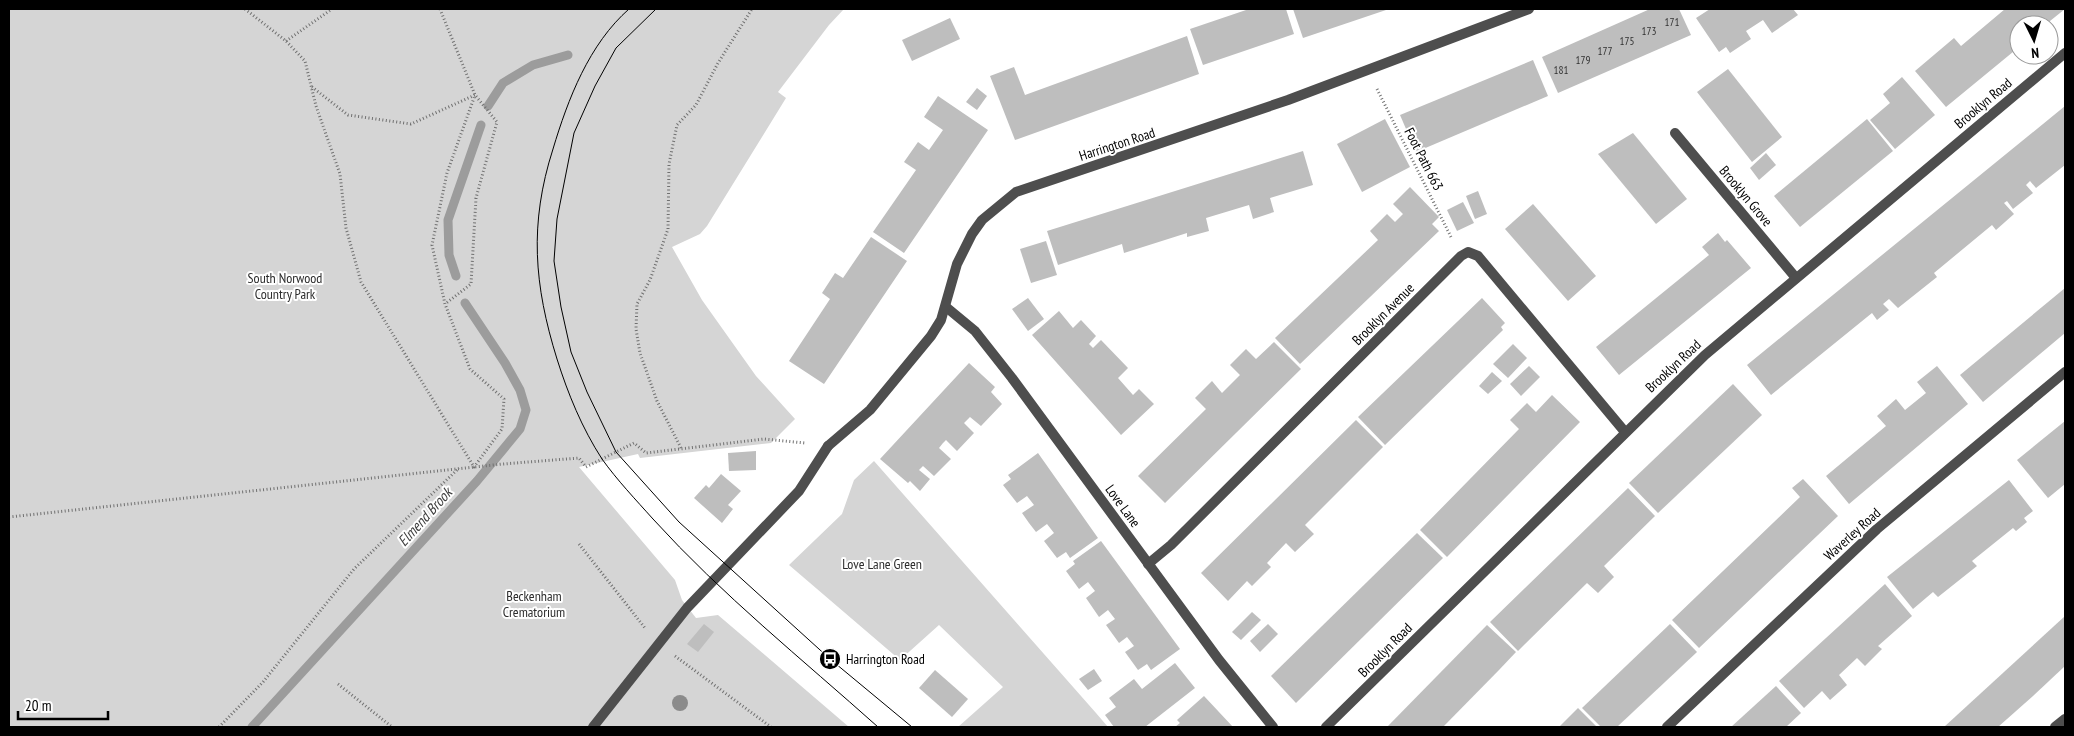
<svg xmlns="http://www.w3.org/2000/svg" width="2074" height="736" font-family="'PT Sans Narrow',sans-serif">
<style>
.green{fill:#d5d5d5}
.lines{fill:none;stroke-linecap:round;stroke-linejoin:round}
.stream{stroke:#9c9c9c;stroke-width:9}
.building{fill:#bebebe}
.path{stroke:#707070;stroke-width:3;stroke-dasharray:1 2.5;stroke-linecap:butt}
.service{stroke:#4e4e4e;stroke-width:10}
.minor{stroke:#4e4e4e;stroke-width:10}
.tram{stroke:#000;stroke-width:1}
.tree{fill:#8b8b8b}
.labels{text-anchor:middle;stroke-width:4;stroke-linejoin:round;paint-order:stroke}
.number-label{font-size:11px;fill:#303030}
.street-label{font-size:14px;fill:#000;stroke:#fff}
.park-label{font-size:14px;fill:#2c2c2c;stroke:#fff}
.poi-label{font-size:14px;fill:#000;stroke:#fff;text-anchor:start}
.water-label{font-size:15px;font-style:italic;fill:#3d3d3d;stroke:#fff}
</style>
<rect width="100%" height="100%" fill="#fff"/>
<g class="green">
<path d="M9,9H844L829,25L778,92L786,98L707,226L700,234L672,247L702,300L756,376L795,419L771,443L640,458L638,454L579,467L675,580L682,600L696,618L718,615L849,727H9Z"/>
<path d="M874,461L1096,713L1108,727H958L1003,687L939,625L900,660L789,565L842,514L854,480Z"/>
</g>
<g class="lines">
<g class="stream">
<path d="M488,106L503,83L533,65L568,55"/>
<path d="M456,276L449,255L448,220L481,125"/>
<path d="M252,727L477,481L520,429L526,410L520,390L505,363L465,303"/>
</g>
</g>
<g class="building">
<path d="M1249,9H1286L1294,34L1203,65L1190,29Z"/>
<path d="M1293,9H1389L1303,38Z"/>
<path d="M1650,9H1679L1691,35L1558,93L1542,57Z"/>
<path d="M1710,9H1793L1798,15L1772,33L1763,20L1746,31L1751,39L1730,53L1726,47L1719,52L1696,18Z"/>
<path d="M2005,9H2065L2045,25H2019V47L1946,107L1915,71L1954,38L1961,46Z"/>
<path d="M950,18L960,39L912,61L902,40Z"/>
<path d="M1187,36L1199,74L1015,140L990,76L1014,67L1025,95Z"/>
<path d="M1533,60L1548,96L1416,152L1400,115Z"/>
<path d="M1728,69L1782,137L1752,162L1697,92Z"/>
<path d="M1902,77L1935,115L1895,149L1870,120L1890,103L1883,94Z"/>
<path d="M977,88L987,96L977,110L966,102Z"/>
<path d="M938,96L988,130L904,253L873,232L916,170L904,162L918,142L929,150L943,130L924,117Z"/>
<path d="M2065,106V165L2036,188L2030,181L2026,185L2033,193L2013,209L2007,201L2004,203L2014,214L1996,230L1992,225L1934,273L1937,277L1898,308L1889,299L1883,304L1889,310L1877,320L1872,313L1771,395L1747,365Z"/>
<path d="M1385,119L1410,167L1362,192L1337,144Z"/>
<path d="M1867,119L1893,151L1800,227L1774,196Z"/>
<path d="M1633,133L1687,199L1656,224L1598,154Z"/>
<path d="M1303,151L1313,185L1270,198L1274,212L1253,219L1249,205L1206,218L1209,231L1187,237V233L1124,253L1122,244L1058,265L1047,231Z"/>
<path d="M1766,153L1776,165L1759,180L1750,168Z"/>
<path d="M1410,187L1439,217L1432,224L1439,231L1300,364L1275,338L1378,240L1370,231L1387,214L1395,222L1403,214L1393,204Z"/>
<path d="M1478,191L1487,214L1475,219L1466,196Z"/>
<path d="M1463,202L1474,223L1457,231L1447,210Z"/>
<path d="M1533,204L1596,276L1568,301L1505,229Z"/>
<path d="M1718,233L1725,242L1727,240L1751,268L1619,375L1596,347L1709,255L1702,247Z"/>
<path d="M871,237L907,261L824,384L789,361L830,299L822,293L835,273L843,278Z"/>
<path d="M1046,241L1057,275L1031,283L1020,249Z"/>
<path d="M2065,288V333L1983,402L1960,375Z"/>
<path d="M1028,298L1044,319L1028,331L1012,309Z"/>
<path d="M1482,298L1505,323L1501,327L1503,330L1385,445L1358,417Z"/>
<path d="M1059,311L1073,328L1081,320L1096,336L1089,344L1093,348L1101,340L1128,368L1118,378L1133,395L1139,389L1154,404L1121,435L1032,335Z"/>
<path d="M1274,342L1301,369L1165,503L1138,476L1206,409L1195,398L1212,381L1222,393L1240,375L1230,365L1246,349L1256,359Z"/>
<path d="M1513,344L1527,358L1508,378L1493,364Z"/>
<path d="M969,363L995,387L991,392L1002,404L981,426L970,417L964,423L974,433L957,451L946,440L943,443L939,448L951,459L934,476L923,466L919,470L930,479L920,491L910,481L908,483L880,459Z"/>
<path d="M1529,366L1540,377L1521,396L1510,384Z"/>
<path d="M1937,366L1968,404L1849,504L1826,476L1886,426L1877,416L1896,399L1905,410L1926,393L1917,382Z"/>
<path d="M1492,372L1502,381L1488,394L1479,386Z"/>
<path d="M1733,384L1762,415L1658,513L1629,483Z"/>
<path d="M1552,395L1580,422L1447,557L1420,530L1519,429L1510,420L1527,403L1536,412Z"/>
<path d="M1356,420L1383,447L1305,525L1314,534L1295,552L1286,543L1267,563L1271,567L1252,586L1247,581L1228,601L1201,573Z"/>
<path d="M2065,421V484L2048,498L2017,460Z"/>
<path d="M756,451V470L729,471L728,453Z"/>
<path d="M1038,453L1098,538L1070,558L1066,552L1057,558L1044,541L1054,533L1047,524L1036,532L1029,523L1022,513L1034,505L1027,496L1017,503L1003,485L1011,479L1008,475Z"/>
<path d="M721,474L741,491L728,505L733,509L722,523L694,498L706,485L709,488Z"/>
<path d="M1803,479L1838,516L1699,648L1672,620L1800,497L1792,488Z"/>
<path d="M2009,480L2033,511L2024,518L2027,522L2016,531L2013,528L1972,561L1977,566L1938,597L1933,592L1913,609L1887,577Z"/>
<path d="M1628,488L1655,516L1604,566L1614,577L1598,593L1587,583L1518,651L1490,622Z"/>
<path d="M1417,533L1443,558L1296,703L1271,676Z"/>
<path d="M1101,541L1180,649L1151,670L1147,664L1138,670L1125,652L1134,646L1127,637L1119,643L1106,625L1115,619L1108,610L1099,617L1086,598L1095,591L1088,582L1079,589L1066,571L1075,564L1073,561Z"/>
<path d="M1885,584L1912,616L1878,646L1882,649L1865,666L1857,658L1839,675L1847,685L1830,700L1822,691L1804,708L1779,681Z"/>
<path d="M1252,612L1261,620L1241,640L1232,632Z"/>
<path d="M2065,616V666L2033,696L1998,727H1944Z"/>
<path d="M704,624L714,632L698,652L687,644Z"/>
<path d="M1268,624L1278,634L1260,652L1250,641Z"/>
<path d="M1670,624L1697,652L1617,727H1601L1582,708Z"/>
<path d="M1487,625L1516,652L1499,670L1443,727H1387Z"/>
<path d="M1175,663L1195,688L1145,727H1114L1105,715L1116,707L1109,698L1134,679L1142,689Z"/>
<path d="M1094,669L1102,681L1088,690L1079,679Z"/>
<path d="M935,670L968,699L952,717L919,688Z"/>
<path d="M1776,686L1801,713L1786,727H1731Z"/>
<path d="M1204,696L1233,727H1175L1180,723L1177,720Z"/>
<path d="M1578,708L1597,727H1559Z"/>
</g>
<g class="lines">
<g class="path">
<path d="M245,9L286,41L305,61L316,106L340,174L346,228L361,282L474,467L502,429L504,399L470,369L445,304L432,245L447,173L475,95L411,124L348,115L312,87"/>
<path d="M440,9L475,95L497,122L476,198L471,284L445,304"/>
<path d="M286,41L332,9"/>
<path d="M1377,89L1451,237"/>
<path d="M681,448L657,401L640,353L636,329L637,304L650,280L668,229L669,164L677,125L696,105L718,63L752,9"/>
<path d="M9,517L503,464L579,458L586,467L634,443L646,453L764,439L805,443"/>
<path d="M579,544L645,628"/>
<path d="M675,656L771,727"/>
<path d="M338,684L392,727"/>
<path d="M219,727L263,682L354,569L459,468"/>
</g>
<path class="service" d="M593,727L687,608L799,491L828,446"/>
<g class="minor">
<path d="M1675,133L1796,278"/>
<path d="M946,307L975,331L1012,378L1219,660L1273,727"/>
<path d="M828,446L870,410L931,336L941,320L957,264L972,234L982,220L1016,192L1288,100L1529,9"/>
<path d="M1148,564L1171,545L1461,256L1468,252L1478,256L1625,432"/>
<path d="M1326,727L1705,355L2065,53"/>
<path d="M1667,727L1877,529L2065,372"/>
<path d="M2055,727L2065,719"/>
</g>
<g class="tram">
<path d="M629,9C589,44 568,99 553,149C529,224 534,285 557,359C568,394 582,428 602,459C617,480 636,500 653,519C722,595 802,659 878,727"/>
<path d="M656,9L616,48L595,86L574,133L557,219L554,261L561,307L571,352L587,392L616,452L679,522L830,659L912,727"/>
</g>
</g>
<circle class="tree" cx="680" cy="703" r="8"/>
<defs>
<g id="bus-disc" transform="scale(1.125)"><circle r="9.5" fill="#000" stroke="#fff"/><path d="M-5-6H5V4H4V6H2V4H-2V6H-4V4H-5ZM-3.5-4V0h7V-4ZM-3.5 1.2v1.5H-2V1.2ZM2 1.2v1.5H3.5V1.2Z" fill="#fff"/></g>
</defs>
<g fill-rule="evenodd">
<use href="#bus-disc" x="830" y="659"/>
</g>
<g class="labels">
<g class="number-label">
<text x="1672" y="26">171</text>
<text x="1649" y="35">173</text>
<text x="1627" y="45">175</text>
<text x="1605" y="55">177</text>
<text x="1583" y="64">179</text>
<text x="1561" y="74">181</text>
</g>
<g class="street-label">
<text transform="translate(1983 103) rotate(-40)" y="5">Brooklyn Road</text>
<text transform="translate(1117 144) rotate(-18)" y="5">Harrington Road</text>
<text transform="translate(1424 159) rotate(63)" y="5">Foot Path 663</text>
<text transform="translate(1746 196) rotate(50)" y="5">Brooklyn Grove</text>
<text transform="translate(1383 314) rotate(-45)" y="5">Brooklyn Avenue</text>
<text transform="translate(1673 366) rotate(-43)" y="5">Brooklyn Road</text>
<text transform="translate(1123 506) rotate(54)" y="5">Love Lane</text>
<text transform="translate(1852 534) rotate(-42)" y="5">Waverley Road</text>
<text transform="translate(1385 650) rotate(-45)" y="5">Brooklyn Road</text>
</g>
<g class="park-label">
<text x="285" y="283">South Norwood<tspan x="285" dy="16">Country Park</tspan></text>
<text x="882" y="569">Love Lane Green</text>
<text x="534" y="601">Beckenham<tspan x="534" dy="16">Crematorium</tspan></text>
</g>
<g class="poi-label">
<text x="846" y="664">Harrington Road</text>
</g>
<g class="water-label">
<text transform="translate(425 517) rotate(-48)" y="5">Elmend Brook</text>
</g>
</g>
<rect width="2074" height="736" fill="none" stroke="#000000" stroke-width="20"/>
<g transform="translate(2034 40) rotate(175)"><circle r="24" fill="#ffffff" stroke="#999999"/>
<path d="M0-4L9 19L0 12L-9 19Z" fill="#000000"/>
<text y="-8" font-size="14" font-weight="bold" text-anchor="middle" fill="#000000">N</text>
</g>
<path d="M18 711v8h90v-8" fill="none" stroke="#000000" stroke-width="2.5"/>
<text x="25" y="711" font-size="15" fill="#000000" stroke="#ffffff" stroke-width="4" paint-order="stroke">20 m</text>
</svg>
